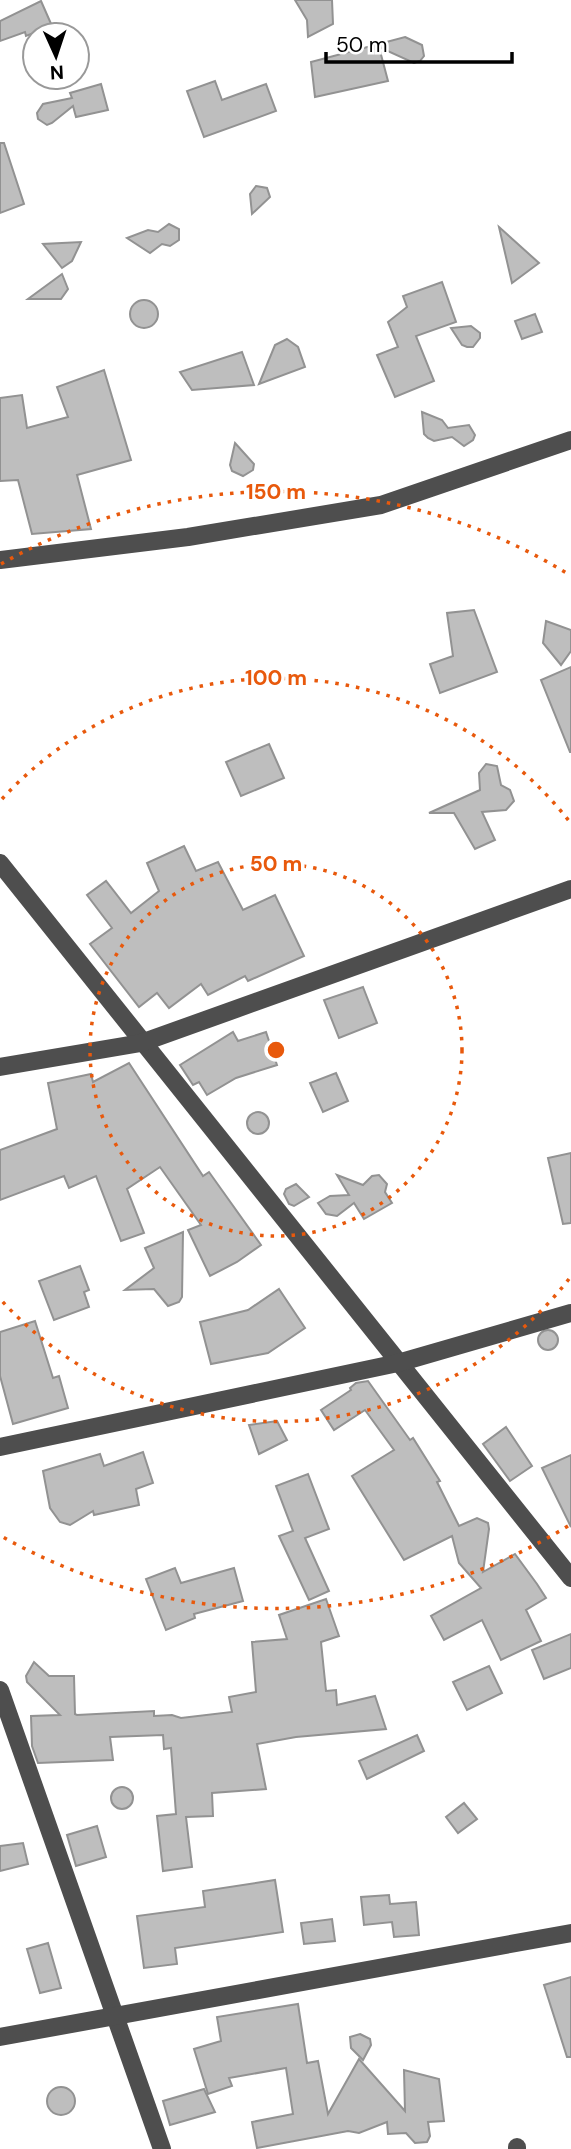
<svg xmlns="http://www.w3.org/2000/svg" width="571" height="2149" font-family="'DM Sans',sans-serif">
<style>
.building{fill:#bebebe;stroke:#929292;stroke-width:2}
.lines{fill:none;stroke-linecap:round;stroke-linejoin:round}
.minor{stroke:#4e4e4e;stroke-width:18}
.ring{fill:none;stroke:#e8590c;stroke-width:3.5;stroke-dasharray:3.5 7}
.centre{fill:#e8590c;stroke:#fff;stroke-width:3.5}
.ring-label{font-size:21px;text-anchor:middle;font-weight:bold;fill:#e8590c;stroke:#fff;stroke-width:7;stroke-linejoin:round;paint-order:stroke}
</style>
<rect width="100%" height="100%" fill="#fff"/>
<g class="building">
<path d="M295,0H332L333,24L308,37L307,20Z"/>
<path d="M41,1L52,26L26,36L25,32L0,41V21Z"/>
<path d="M405,37L422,45L424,56L420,61L414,63L379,47L388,81L315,97L311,62Z"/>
<path d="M215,81L222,100L266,84L276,111L204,137L187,91Z"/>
<path d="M101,84L108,110L76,117L73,106L52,123L47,125L38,119L37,113L43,104L72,98L70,93Z"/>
<path d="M0,143H4L24,204L0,213Z"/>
<path d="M256,186L267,188L270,197L252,214L250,194Z"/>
<path d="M169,224L179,229V240L170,246L162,244L150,253L127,238L148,230L158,232Z"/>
<path d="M499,227L539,263L512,283Z"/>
<path d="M81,242L72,261L62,268L43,244Z"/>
<path d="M62,274L68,289L61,299H28Z"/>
<path d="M442,282L456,322L416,336L434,381L395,397L377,355L398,347L388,322L407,307L403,296Z"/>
<circle cx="144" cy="314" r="14"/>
<path d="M535,314L542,332L522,339L515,321Z"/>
<path d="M471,326L480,333V338L473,347H467L462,345L451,328Z"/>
<path d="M287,339L298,347L305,367L259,384L275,345Z"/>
<path d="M242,352L254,385L192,390L180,372Z"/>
<path d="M104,370L131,460L77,475L91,529L32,534L18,480L0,481V398L22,395L27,428L68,417L57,387Z"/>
<path d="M422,412L442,420L448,428L469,425L475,435L473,440L464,446L452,437L434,441L428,438L424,434Z"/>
<path d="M235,443L254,464L253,470L243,476L232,471L230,465Z"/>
<path d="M474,610L497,672L440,693L430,664L453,656L447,613Z"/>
<path d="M546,621L571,630V651L561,665L543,643Z"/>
<path d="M571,667V752H570L541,680Z"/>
<path d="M269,744L284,778L241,796L226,762Z"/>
<path d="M486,764L497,766L501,785L510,790L514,801L506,810L482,812L495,840L475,849L454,813H429L480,790L479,773Z"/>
<path d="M184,846L196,871L218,862L243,910L275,895L304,956L248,981L245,976L208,995L201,984L169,1008L157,993L139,1007L90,944L112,928L87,895L106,881L131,913L159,891L147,863Z"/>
<path d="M363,987L377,1023L339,1038L324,1000Z"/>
<path d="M233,1032L238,1041L266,1032L277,1065L236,1078L207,1095L199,1082L193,1085L180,1065Z"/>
<path d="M129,1063L203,1176L209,1172L261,1245L237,1262L210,1276L188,1230L201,1225L160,1167L127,1189L144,1233L121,1241L96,1176L69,1188L64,1176L0,1200V1150L57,1129L48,1083L91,1074L93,1082Z"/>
<path d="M336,1073L348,1101L323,1112L310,1083Z"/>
<circle cx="258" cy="1123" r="11"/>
<path d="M571,1153V1223L563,1224L548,1158Z"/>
<path d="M337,1175L363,1185L372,1176L379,1175L387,1184L385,1192L392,1203L364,1219L354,1203L337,1216L326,1214L318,1203L330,1196L349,1195Z"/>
<path d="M296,1184L309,1197L294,1206L289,1204L284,1194L286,1189Z"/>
<path d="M183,1232L182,1297L179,1302L168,1306L154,1289L125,1290L154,1268L145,1248Z"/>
<path d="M80,1266L89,1290L84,1292L89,1307L54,1320L39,1281Z"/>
<path d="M279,1289L305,1328L268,1353L211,1364L200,1322L248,1310Z"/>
<path d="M35,1321L53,1378L59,1376L68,1408L13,1424L0,1376V1332Z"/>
<circle cx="548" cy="1340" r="10"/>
<path d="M368,1381L410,1440L413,1438L440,1481L437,1482L459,1526L477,1518L488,1523L489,1529L483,1572L515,1554L537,1584L546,1598L526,1610L541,1641L501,1660L482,1620L444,1640L431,1616L481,1588L459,1563L452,1536L404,1560L352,1476L394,1450L365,1410L334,1430L321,1410L351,1390L350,1388L356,1383Z"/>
<path d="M277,1421L287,1440L259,1454L249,1425Z"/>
<path d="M506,1427L532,1466L510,1481L483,1444Z"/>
<path d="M143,1452L153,1483L136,1489L139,1505L94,1515L93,1511L70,1525L60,1522L50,1508L43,1471L100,1454L104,1466Z"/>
<path d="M571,1455V1527L542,1468Z"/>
<path d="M308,1474L329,1529L305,1538L329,1591L309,1600L279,1536L293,1531L276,1486Z"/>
<path d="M175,1568L181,1583L234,1568L243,1601L194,1614L195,1618L166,1630L146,1579Z"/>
<path d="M326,1599L339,1636L321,1642L326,1691L336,1690L337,1705L375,1696L386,1729L296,1737L257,1744L266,1789L212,1793L213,1816L186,1817L192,1867L163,1871L157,1816L176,1814L171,1748L164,1749L163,1735L110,1737L113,1760L38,1763L32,1746L31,1716L60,1715L27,1682L26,1676L34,1662L49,1676H74L75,1714L77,1715L154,1711V1716L172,1715L181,1718L232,1712L229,1697L256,1692L252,1642L287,1639L279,1615Z"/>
<path d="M571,1634V1668L544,1679L532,1650Z"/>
<path d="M489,1666L502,1693L467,1710L453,1682Z"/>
<path d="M417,1735L424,1751L367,1779L359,1761Z"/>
<circle cx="122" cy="1798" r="11"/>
<path d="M464,1803L477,1819L458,1833L446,1817Z"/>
<path d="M97,1826L106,1857L76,1866L67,1835Z"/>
<path d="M23,1843L28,1864L0,1871V1846Z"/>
<path d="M275,1880L283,1932L175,1948L177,1964L144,1968L137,1916L205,1907L203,1891Z"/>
<path d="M389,1895L390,1904L416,1902L419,1935L394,1937L392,1922L364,1925L361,1897Z"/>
<path d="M332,1919L335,1941L304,1944L301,1923Z"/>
<path d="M48,1943L61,1988L40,1993L27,1949Z"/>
<path d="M571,1977V2057H567L544,1985Z"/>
<path d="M298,2004L307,2063L318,2061L328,2114L359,2059L405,2111L404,2070L439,2079L444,2121L428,2122L430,2136L427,2142L415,2143L406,2133L388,2134L387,2122L359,2133L348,2131L257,2148L252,2122L293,2114L286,2068L229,2078L232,2086L208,2094L194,2049L221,2041L217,2017Z"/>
<path d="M360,2034L370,2039L371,2045L363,2060L351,2048L350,2037Z"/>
<circle cx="61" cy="2101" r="14"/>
<path d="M204,2089L215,2112L170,2125L163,2101Z"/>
</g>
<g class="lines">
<g class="minor">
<path d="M0,560L188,537L381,505L571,440"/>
<path d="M0,863L571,1578"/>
<path d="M0,1067L141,1043L571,889"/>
<path d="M0,1447L398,1363L571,1313"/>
<path d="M0,1690L162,2149"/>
<path d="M0,2037L571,1933"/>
<path d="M517,2149V2147"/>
</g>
</g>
<g class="ring">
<circle cx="276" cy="1050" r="186"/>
<path d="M569 1279A372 372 0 0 1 2 1301M2 799A372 372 0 0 1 569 821"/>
<path d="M568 1526A558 558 0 0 1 1 1536M1 564A558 558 0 0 1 568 574"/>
</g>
<circle cx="276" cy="1050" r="10" class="centre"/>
<g class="ring-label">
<text x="276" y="499">150 m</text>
<text x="276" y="685">100 m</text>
<text x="276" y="871">50 m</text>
</g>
<g transform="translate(56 56) rotate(177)"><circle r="33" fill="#ffffff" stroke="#999999" stroke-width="2"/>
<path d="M0-5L12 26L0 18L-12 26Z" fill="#000000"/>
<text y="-10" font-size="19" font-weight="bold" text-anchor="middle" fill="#000000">N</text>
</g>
<path d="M326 52v10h186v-10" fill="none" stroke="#000000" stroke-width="3.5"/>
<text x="336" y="52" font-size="21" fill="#000000" stroke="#ffffff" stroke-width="5" paint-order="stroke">50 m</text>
</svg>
